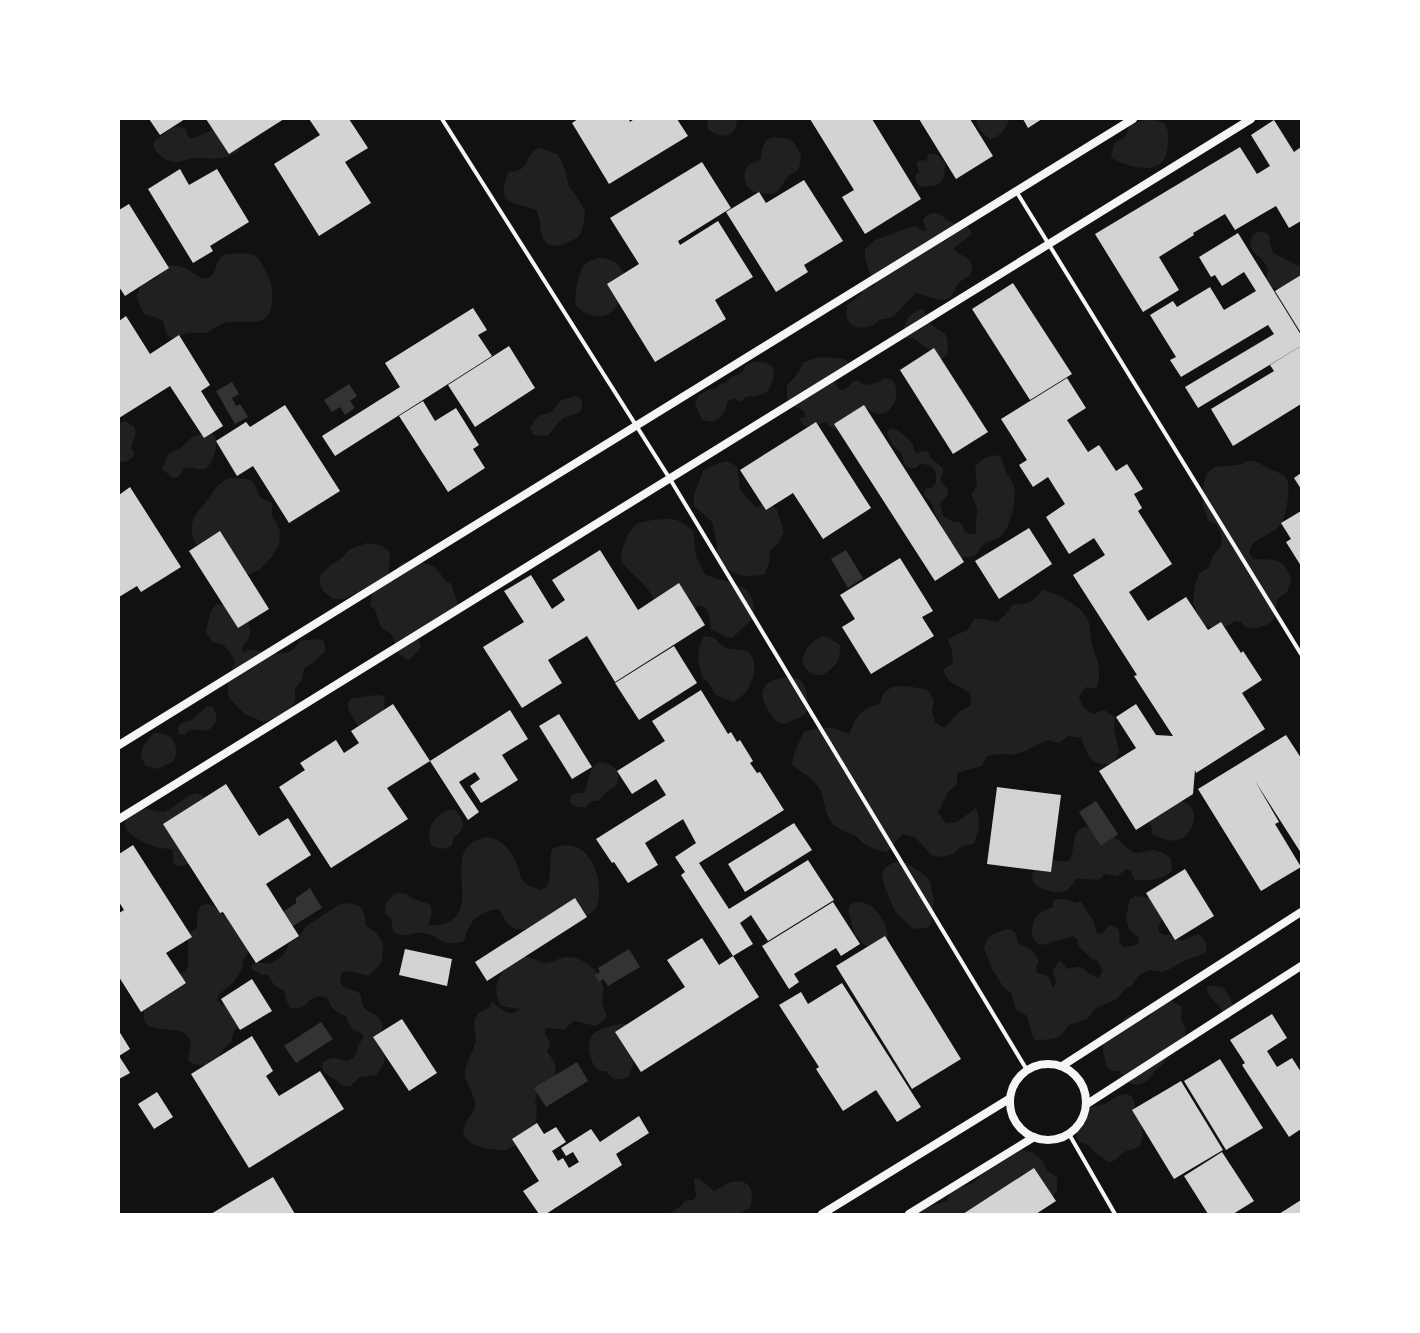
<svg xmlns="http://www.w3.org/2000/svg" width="1420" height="1333" font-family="Ubuntu,sans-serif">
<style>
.green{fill:#202020}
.water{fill:#333}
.building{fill:#d3d3d3}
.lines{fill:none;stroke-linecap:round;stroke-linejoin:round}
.minor{stroke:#f5f5f5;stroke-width:4}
.secondary{stroke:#f5f5f5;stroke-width:8}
</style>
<rect width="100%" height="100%" fill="#111"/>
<g class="green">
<path d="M708,119H737C737,139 719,140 707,128Z"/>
<path d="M976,119H1010C1005,128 1001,137 990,139C982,133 977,129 976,119Z"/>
<path d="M1147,120C1153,120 1160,120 1165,124C1169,129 1168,137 1168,143C1167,170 1150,171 1128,165C1122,163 1117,161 1111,158L1114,143L1125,137L1129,126L1137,122Z"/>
<path d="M174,127H180L186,129L187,135L191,139L213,130L224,131L241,145L239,151C220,162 213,158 193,158C187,159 180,163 174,162C165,161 156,154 153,145L155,140C163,137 164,131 174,127Z"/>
<path d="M774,137L790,139L795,144L801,155L800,165L797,171L789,175L776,193C769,194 757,194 751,190C744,186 743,173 747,167C749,163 757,162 761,159C762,149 762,140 774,137Z"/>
<path d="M540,148L557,154L560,159L565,169L569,187L576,195L585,211L584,222L581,233L577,238L560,246L548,245C537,233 543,223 536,210C512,201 496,206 508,172C512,171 517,171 521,169C531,163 525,152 540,148Z"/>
<path d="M931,153L936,154L945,163C945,170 945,183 936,185C934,186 932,186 930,186C922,189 916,185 915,176L919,172L917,164L918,161L927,160L928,154Z"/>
<path d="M933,213C941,213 942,216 948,221C952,224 959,223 965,224L969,228L972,234L953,249C958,254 965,256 969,260C980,275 962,278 958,284C954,290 952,300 943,300C936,300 923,295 916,293L895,315L890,318L879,320C871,329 852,332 847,318C846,314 847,309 847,305L861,294L862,288L874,287C871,273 864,263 865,249L875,240L911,227L917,226L921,230L927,231L923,220L927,215Z"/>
<path d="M1258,232H1264L1269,235L1271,247L1273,253L1301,267V286C1288,289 1277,292 1265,284C1266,278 1270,270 1266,265C1259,253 1245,252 1253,235Z"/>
<path d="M226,254C233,254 251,252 256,256C260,260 264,267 266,272C273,283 272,288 272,301C270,332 244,318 224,323C217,325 213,330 208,332C201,335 196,331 189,333C184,334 178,337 172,339C164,333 166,327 162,320L144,314L136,297C141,281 145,285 156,278C161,275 164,269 168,265C174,265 181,266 187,269C194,272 204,285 212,275C219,266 213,262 226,254Z"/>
<path d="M598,258C614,258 620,264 626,278C624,285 622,295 619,302C609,322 589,319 575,305C576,294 577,271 586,263C589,261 594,259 598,258Z"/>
<path d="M923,308L929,323L945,334C949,341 948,347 947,355L942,359H939L932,354L929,350L913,338H904C903,320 908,314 923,308Z"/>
<path d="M822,357L845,359L848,361L849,366L835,379L836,385L839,390H845L852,383L857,380C867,389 875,383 885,378L892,380C902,391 895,413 879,414C873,414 870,410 865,408L838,430L830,427L826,422C817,424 802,433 800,418L805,417L804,411L788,403L787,397V385L796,376L804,362L816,358Z"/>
<path d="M755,361L767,363L773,367C774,371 774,375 773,380C768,396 762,395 746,397L741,401H738L736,399C724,400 729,404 724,412C722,416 718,419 714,422L702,420L695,404L698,396L708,390L716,389L720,384L725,383L731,377L742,373L746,365Z"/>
<path d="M576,396L582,400V406L580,412L563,418L547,436L534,435L530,429L535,419L540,415L552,412L559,402L564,399Z"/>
<path d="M124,421L134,426C138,435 133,440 131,448L135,453C131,461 127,462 119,462V424Z"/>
<path d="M890,428C899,429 907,438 913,444L914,450L917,454L922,451L928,452L930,457L943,468V474L940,479L943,485L948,489V494L940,504L943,516L953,522H959L963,526L964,531L969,534H975C977,529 976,526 976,521C978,507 978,508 971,495L977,485L975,467C982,459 989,454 1000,456C1003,462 1004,468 1007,474C1010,478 1013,482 1014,487C1017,498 1010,528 1002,535C997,540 991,540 986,543C976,549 980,559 964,557C960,565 958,571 948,571L941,533L942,526L936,516L932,504L924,495L925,489L931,488L936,483V472C932,466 928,464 920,464L916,468H910L905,465L901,453L892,444L887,433Z"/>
<path d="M206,433H212C213,435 215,436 216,438C218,447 213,466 204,469C197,470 192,466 185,468L178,477L173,478L162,469L169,453L180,448L194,436Z"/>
<path d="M726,461L737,466L740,490L756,508L767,502L777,509L784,532L779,543L770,551L769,563L765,574C754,576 741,578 730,571C725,568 721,562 717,557V545L712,522L694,506V495L703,471L714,465Z"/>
<path d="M1247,461C1259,460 1264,467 1275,471C1279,473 1285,475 1287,479C1291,487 1286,517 1281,524C1272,536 1251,537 1249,553L1253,559C1274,560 1282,556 1292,579L1287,592L1277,599C1276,605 1277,615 1272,621C1268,626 1251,631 1245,627C1244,626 1242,624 1241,622L1235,621C1222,630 1217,629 1202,625L1193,603L1195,585L1199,574L1209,567L1213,556L1221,546L1222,541L1221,535L1216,524L1208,521C1207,515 1203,509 1203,503C1202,492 1203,470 1216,467C1227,464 1237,468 1247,461Z"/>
<path d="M230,478L248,479L253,482L261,498L272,503V515L280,531L279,544L273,555L261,569L250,574L244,575L198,545C193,541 193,538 192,531C190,517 200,510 208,499C217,487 215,485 230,478Z"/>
<path d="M664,519C679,519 682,521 693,531L696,557L705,574C731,587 756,578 754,617L732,638L726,637L711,629C709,617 711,608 698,605L690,614L650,612C651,608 653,603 653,600C652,587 628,573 622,562C618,554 629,528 637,524C645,520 655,520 664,519Z"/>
<path d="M367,543L380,545L390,552L389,570L387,576L393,577L398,566L403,562L416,561L434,566L446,581L451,584L457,601V608L417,635L421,646L418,651L409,660C392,653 398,649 393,637C390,632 384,630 380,626L375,609L370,606L372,594C362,593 353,592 345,599H333L323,591L320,585V578L322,573L331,565L342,558L350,549Z"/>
<path d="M1043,590C1057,593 1082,606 1088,620C1091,627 1090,636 1092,644C1098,664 1102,668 1097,689L1086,687L1079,697L1083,707L1093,714L1104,710L1115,717L1114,729L1119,752L1113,764C1089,766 1089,757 1081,738L1068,736L1059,743L1047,740L1025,751L1012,755L1000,754L987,756L982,766L957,773V784L948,792L938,813L946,823L957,822L976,808C981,822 979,829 974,844L962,846L953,854L942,857L931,855L915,837L903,834L887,852L874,849L864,844L856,836L844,831L833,825L827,814L821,791L813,780L792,765L794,753L804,732C824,727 830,725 849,734C856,717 861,708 880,704C881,700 882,695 885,692C896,681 915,688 928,690L934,700L932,711L935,722L944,728L960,711L971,705L970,693L949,681L943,670L953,663L952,651L948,639L969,629L974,619H985L997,622L1006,614L1013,604C1029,605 1032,602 1043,590Z"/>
<path d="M216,604C238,607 264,626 242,647L243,653C250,648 255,650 263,652C269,654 287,654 291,651C295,649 297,644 300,641L318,639L324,641L325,647L324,653C317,658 312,665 304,668L302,680L295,689V701L292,707L276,718L264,722L244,714L228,696V678L235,662C229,651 227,644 213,642L206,633C208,622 209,612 216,604Z"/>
<path d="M704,636L715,638C727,656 738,645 748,652C760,660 753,686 744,694C741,697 737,699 734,702L717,696L707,681L702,677L698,659L699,647Z"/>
<path d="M823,636L829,638L840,645C840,649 840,654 839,657C838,662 835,665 832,668C820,680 808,676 802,662C806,647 809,643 823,636Z"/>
<path d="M790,677C793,678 799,679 801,681C807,686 810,707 806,713C804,716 798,718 795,719C779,729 773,720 766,706C755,686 772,678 790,677Z"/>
<path d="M377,695L383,696C390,712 375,719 364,727L357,725L348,709V703L352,698Z"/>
<path d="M212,706C218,714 219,726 207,730C200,732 195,728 188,731L185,735L179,734L178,729L180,724L192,720L206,707Z"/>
<path d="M154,733C173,732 180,744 174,761L158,769L146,766C136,751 144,744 154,733Z"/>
<path d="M601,762C614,763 624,775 615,786C612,790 607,790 605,794C600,799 600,802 592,801L586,807C579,807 575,807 570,802L571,796L576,793H583C591,781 586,767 601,762Z"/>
<path d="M195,793L202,795L206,799L188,863L183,866H177L173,862V850C168,848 165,849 160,848C149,846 113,831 129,815C132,812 136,810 140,808L164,812L170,809L190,795Z"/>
<path d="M1180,800C1184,802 1189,804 1191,807C1200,818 1189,838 1177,840C1168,842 1160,838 1152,834V828L1145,812Z"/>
<path d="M450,809L456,810C466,825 466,827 453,839L452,845C444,850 439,850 431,845C431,842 429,838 429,835C429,824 440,812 450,809Z"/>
<path d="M1087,826C1096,828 1110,835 1118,840C1124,844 1129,852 1136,853C1139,854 1143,852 1146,851C1155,848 1164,852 1171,859L1172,871C1162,880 1147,881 1135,880L1132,876V871L1127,869L1117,876L1104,874L1101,879C1092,881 1084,878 1075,879C1070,894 1057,895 1044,889C1041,888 1036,886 1034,883C1028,874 1038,864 1045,861C1052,858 1060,864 1070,860C1076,848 1070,830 1087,826Z"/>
<path d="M487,837C503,839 514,853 518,868C520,873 521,879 524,882C528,886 536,888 541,890C543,889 545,888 547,886C552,879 549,859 552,849C589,831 607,882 596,909C591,913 586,917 580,919C569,923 523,932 513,928C506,925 503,914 498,909C487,910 475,916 470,925C467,930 466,936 464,941C440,948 442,936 423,933C411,931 405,940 393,931L391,919L386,915L385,909L386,903L394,894L400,893L407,894L411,898L429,904C435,915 429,915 429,925C438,926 443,925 450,921C481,904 437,846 487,837Z"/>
<path d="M896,862L907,863L927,877L930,882L934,900L931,924L927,928L914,929C908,923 900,918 896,912C892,906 890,900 888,894C881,879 877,868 896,862Z"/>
<path d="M1135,896C1152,897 1156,900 1164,915L1159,926V932L1164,935H1170L1182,941L1198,934C1205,938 1208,946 1206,953L1184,961L1168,970L1162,972L1149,970L1143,973L1138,976L1135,981L1131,986L1125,989L1118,998L1095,1009L1087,1019L1069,1025L1061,1035L1056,1038L1043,1040H1035L1032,1034L1027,1016L1016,1010L1011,993L1002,986L1000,981L993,971L984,948C988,933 996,932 1010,929L1015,932L1018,943C1028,948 1036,951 1039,962L1036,967L1037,973L1048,976L1053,987L1056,982L1053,970L1060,960L1067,969C1071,968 1075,967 1078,967C1086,966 1086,976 1099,977L1103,971L1097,960L1092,959L1078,946V940L1073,936C1067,939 1061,939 1055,941C1049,943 1044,947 1037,943C1029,938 1032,923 1036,917C1040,912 1048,909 1053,907V901C1062,897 1067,900 1076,903L1081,901L1087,912L1094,921L1096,932L1102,934L1109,925C1119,927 1121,932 1119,941L1122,947L1133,946L1138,944L1139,938L1129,930L1126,917L1130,899Z"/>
<path d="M855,902C876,900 889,925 888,943L879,952L863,944L855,934L848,911L850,905Z"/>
<path d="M343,903C360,904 365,907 366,925L376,933L383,943L382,962L370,975C360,976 354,969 342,972L340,978L341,984C346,989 351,989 358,992C363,995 360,1001 363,1006C368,1014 380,1013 382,1025C383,1031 378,1036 378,1043C378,1048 381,1049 383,1053C388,1062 380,1069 376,1075L360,1077L350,1086H344L325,1073L322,1068L323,1062L329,1059L335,1058L347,1061L353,1058L357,1053L358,1046L364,1036L360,1032C351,1031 349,1025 346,1016C341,1014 334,1012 331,1006C329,1002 329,1001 326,997C323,997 319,996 316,997C305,1000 306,1012 290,1008L285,997L284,991L274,985L268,975H263L253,970L251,965L257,962L270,964C282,955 283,960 289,943L299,937L306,926L337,906Z"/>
<path d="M207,904C218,906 218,913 227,917L249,951L242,962L243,968L233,983L219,994L217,1000L221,1005L226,1004L243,1023L234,1031L231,1042C219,1051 220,1064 203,1065C196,1065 192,1064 188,1060C188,1053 192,1047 190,1041C183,1021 148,1037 144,1019C144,1015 144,1010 144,1006L178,978L181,973L186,971C193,958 180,936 197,928C197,919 196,913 201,905Z"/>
<path d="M522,957C526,957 530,957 534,959C538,960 541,963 545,963C552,963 559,958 566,957C583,956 602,972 603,988C604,992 602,997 602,1001C603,1014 614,1015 596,1026L573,1021L564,1030L551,1028L545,1029V1035L549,1040L550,1046L547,1051C556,1065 556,1062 555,1080L538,1091L535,1103L537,1108L535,1132L522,1143L511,1147L507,1150C494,1150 475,1149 466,1138C457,1127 474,1116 475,1105C475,1095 467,1086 465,1076C464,1064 472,1055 475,1044C478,1035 471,1026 476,1017C479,1011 484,1010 490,1007L491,1001C499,1006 509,1020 519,1009L501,1006C488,985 503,967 522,957Z"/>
<path d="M1210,985L1223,987L1231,999L1234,1011L1230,1019H1227L1222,1017L1221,1008L1210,997L1206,988Z"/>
<path d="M1169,999L1182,1007L1181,1019L1186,1030C1184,1042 1174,1046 1168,1055C1166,1058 1166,1062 1162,1065C1160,1068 1157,1068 1155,1071C1147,1083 1139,1089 1125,1081L1123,1076L1119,1071H1112L1107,1067C1105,1058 1102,1051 1103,1041L1122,1028L1124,1018L1129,1015H1135L1143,1020H1145L1152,1014L1153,1011Z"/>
<path d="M619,1024H626C628,1026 632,1029 633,1031C637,1041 634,1067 629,1076L623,1079H614L605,1071H599C594,1068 592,1061 590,1055C585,1031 599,1029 619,1024Z"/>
<path d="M1125,1094C1138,1095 1133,1109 1136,1116C1137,1119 1139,1121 1141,1124C1143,1129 1143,1138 1141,1143C1139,1151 1129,1148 1123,1153C1118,1157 1115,1162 1108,1162L1102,1157L1094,1152L1088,1145L1079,1142L1077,1136V1127L1080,1122L1086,1115L1090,1107L1105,1104L1118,1096Z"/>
<path d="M1021,1150L1032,1152L1042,1160L1047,1170L1057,1178V1190L1051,1200L1028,1214H920L925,1208L947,1201L952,1190L974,1183L988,1163Z"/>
<path d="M694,1178L700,1179L714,1191C720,1189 726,1183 731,1182C751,1178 755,1192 750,1208L738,1214H670C675,1208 681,1208 685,1201L693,1200L696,1196Z"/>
</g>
<g class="water">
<path d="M232,382L239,394L232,398L236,406L240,404L248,417L235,424L216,391Z"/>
<path d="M349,384L357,396L350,401L355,408L345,415L340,407L332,412L324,400Z"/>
<path d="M846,550L863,578L848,588L831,559Z"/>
<path d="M1096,801L1118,834L1101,846L1079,812Z"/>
<path d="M310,888L322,908L293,926L283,912L296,903V898Z"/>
<path d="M629,949L640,967L608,986L603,979L599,982L595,975L600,972L598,968Z"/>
<path d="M321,1022L333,1039L296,1063L284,1046Z"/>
<path d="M577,1062L588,1081L546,1107L534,1088Z"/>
</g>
<g class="building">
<path d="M149,119H185L160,135Z"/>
<path d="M206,119H284L229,154Z"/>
<path d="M309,119H349L368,148L345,162L371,203L319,236L274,164L320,135Z"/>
<path d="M578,119H629L630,122L634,119H677L688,136L609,184L572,123Z"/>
<path d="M810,119H872L921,199L865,234L842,197L854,190Z"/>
<path d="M919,119H970L993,156L956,179Z"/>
<path d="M1023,119H1042L1028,128Z"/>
<path d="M1274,120L1294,152L1301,147V221L1289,228L1276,206L1235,230L1225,214L1193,233L1194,235L1159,257L1179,290L1143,312L1095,234L1240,147L1257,174L1270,166L1251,135Z"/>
<path d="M702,162L731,208L678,241L680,245L718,221L753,277L715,300L726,319L655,362L607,284L639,264L610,218Z"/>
<path d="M180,169L189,185L217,169L249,222L210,246L213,251L193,263L148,189Z"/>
<path d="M804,180L843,241L804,265L808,272L776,292L726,212L759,192L766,203Z"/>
<path d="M129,204L169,268L125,296L119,287V210Z"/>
<path d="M1238,233L1301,335V346L1198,408L1185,387L1274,334L1268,325L1181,377L1170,360L1176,357L1150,315L1173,301L1177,307L1210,287L1224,310L1256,291L1244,272L1222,286L1215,275L1211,277L1199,257Z"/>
<path d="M1301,275V333L1275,291Z"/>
<path d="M1013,283L1072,374L1030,400L972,309Z"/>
<path d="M473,308L487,330L478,335L492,356L335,456L322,436L400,387L385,363Z"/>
<path d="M126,316L150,354L179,335L210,385L201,391L223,426L204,438L170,386L119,418V321Z"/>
<path d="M509,346L535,388L475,427L448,385Z"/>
<path d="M1301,346V404L1233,446L1211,409L1274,371L1270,365Z"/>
<path d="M934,348L988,432L953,454L900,370Z"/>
<path d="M1067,378L1086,408L1067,420L1088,452L1099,445L1116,471L1127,464L1143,489L1134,494L1142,508L1138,511L1172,564L1129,592L1148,621L1186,597L1208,630L1221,622L1241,653L1243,651L1262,680L1242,693L1265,729L1196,773L1195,770L1193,794L1136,830L1099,771L1136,748L1116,717L1136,704L1156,735L1173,736L1134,676L1137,675L1073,575L1105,555L1094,538L1069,554L1046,517L1065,504L1048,477L1033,487L1019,465L1027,460L1001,419Z"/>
<path d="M423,401L435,421L456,408L479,445L473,449L485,468L448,492L399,416Z"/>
<path d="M285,405L340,491L289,523L253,466L237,476L216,441L246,422L250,427Z"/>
<path d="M864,405L964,562L935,581L834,424Z"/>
<path d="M816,422L871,508L823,539L793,493L766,510L740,470Z"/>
<path d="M1301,473V489L1294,478Z"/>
<path d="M130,487L181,567L141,592L137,586L119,597V495Z"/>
<path d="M1301,511V566L1286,542L1291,539L1281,523Z"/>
<path d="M1029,528L1052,564L999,599L975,561Z"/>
<path d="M220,531L269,609L238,628L189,551Z"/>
<path d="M600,550L638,610L679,583L705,625L615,682L587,636L548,660L562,683L522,708L483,647L524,622L504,591L531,575L552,609L565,600L552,580Z"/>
<path d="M900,558L933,611L922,617L934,636L871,674L842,627L855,619L840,595Z"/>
<path d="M674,646L697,683L639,720L615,683Z"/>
<path d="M701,690L728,734L731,732L737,742L740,740L753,761L750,763L757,773L760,772L784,810L699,863L729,909L808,860L834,900L768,941L751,915L740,923L753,944L733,956L759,997L641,1072L615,1032L685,987L667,960L702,938L719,965L733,956L681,875L685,872L675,857L696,843L683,819L747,779L645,843L658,865L628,883L614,862L612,863L596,839L666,795L656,779L632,794L617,771L665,741L652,721Z"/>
<path d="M393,704L430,761L510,710L528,739L502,755L518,780L481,803L470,786L480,779L475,772L459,782L479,812L468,820L430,761L387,788L408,819L331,868L279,787L305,770L300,763L336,740L344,753L359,743L351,731Z"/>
<path d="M559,714L592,767L572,779L539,726Z"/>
<path d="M1286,735L1301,758V853L1255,781L1279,822L1275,824L1301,867L1261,891L1198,789Z"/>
<path d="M226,784L259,836L288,818L311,855L266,884L299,936L256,963L223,912L220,913L163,824Z"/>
<path d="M997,787L1061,795L1051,872L987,864Z"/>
<path d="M794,823L812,850L745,892L728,864Z"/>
<path d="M133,845L192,937L166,953L186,983L141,1012L119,977V913L124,910L119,902V854Z"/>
<path d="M1185,869L1214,916L1175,940L1146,893Z"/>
<path d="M575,898L587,917L487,981L475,962Z"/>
<path d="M833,902L860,944L841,956L836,948L794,974L799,982L789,989L762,946Z"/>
<path d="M885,936L961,1059L912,1089L836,966Z"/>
<path d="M405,949L452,959L447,986L399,975Z"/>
<path d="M252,979L272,1011L240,1030L221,999Z"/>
<path d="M842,983L921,1107L897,1122L876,1090L843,1111L816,1069L819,1067L779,1005L801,992L808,1004Z"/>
<path d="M1272,1014L1287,1038L1267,1051L1277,1067L1292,1058L1301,1072V1129L1289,1137L1242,1065L1245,1063L1230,1040Z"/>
<path d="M402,1019L437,1073L409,1091L373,1037Z"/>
<path d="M119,1031L130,1049L119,1056Z"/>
<path d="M252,1036L273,1071L266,1076L279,1096L320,1071L344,1109L249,1168L191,1074Z"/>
<path d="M119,1056L130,1073L119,1079Z"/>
<path d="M1220,1059L1263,1128L1226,1150L1184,1081Z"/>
<path d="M1181,1081L1223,1150L1174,1179L1132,1110Z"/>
<path d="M157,1092L173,1117L154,1129L138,1104Z"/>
<path d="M639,1116L649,1133L616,1154L622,1165L546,1214H539L523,1191L539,1181L512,1139L537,1123L544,1134L556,1127L566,1142L552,1151L558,1161L563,1158L569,1168L579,1162L573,1152L566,1156L561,1148L591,1129L600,1142Z"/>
<path d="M1222,1152L1254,1201L1233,1214H1208L1184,1176Z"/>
<path d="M1034,1168L1056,1201L1036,1214H963Z"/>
<path d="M273,1177L295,1214H211L224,1206Z"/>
<path d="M1301,1200V1214H1279Z"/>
</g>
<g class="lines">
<g class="minor">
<path d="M442,119L670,479L1027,1070"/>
<path d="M1016,191L1301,654"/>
<path d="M1069,1134L1115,1214"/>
</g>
<g class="secondary">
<path d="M119,745L1133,119"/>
<path d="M119,819L1251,119"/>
<circle cx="1048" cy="1102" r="38"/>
<path d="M1062,1066L1301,912"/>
<path d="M1087,1104L1301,966"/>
<path d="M822,1214L1009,1099"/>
<path d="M909,1214L1034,1137"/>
</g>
</g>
<rect width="1420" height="1333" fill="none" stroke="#ffffff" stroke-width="240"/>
</svg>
